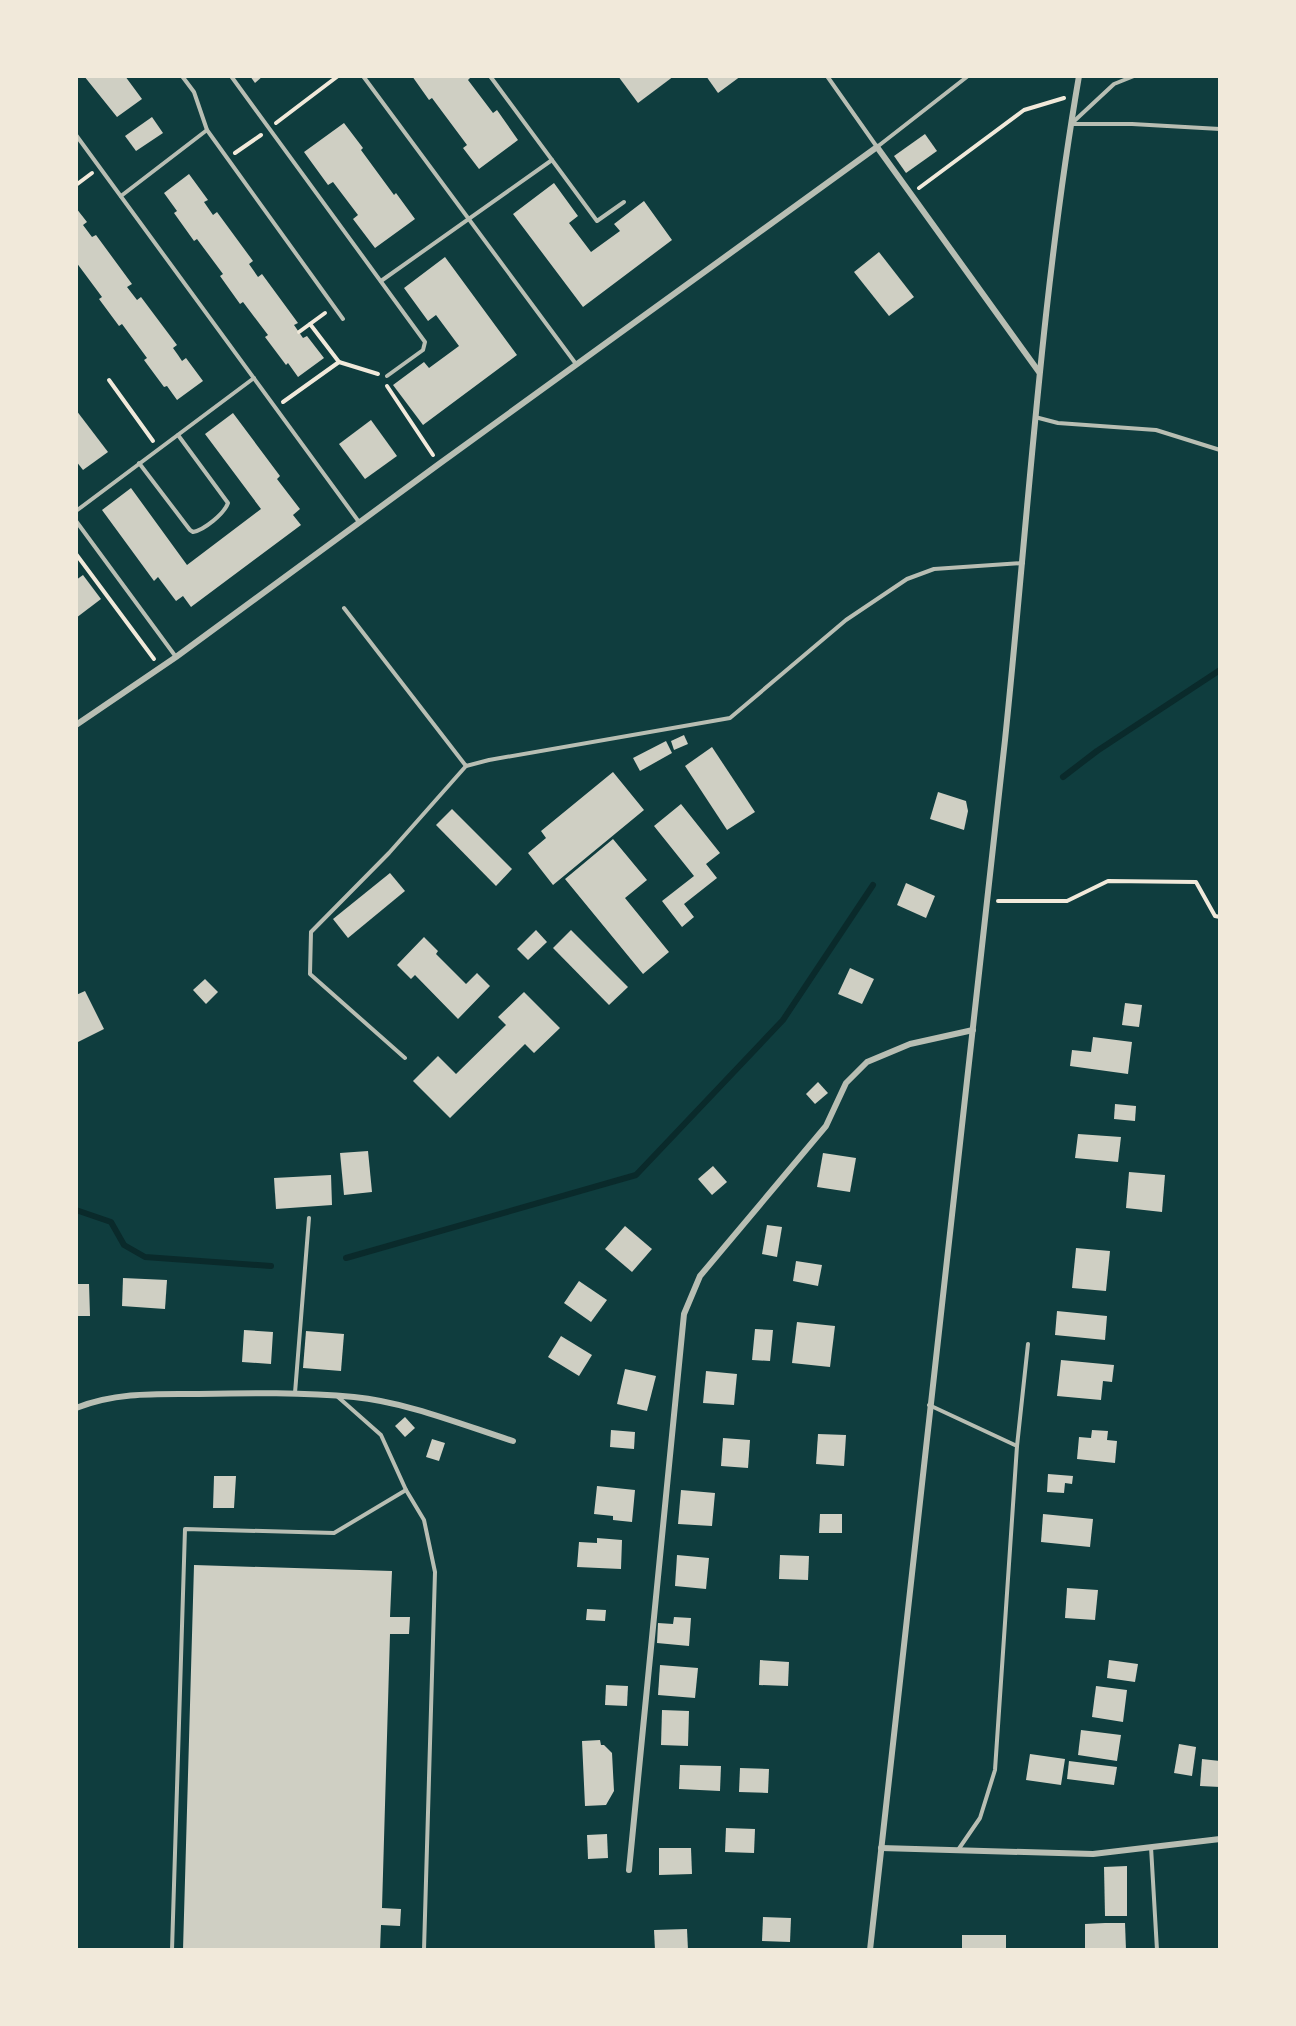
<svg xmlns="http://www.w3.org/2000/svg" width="1296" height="2026" font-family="'Playfair Display',serif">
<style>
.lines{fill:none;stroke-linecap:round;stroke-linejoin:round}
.stream{stroke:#0a2a2b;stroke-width:6}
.building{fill:#cfcfc3}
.path{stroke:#f1e9da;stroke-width:4}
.service{stroke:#b8beb3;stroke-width:4}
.minor{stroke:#b8beb3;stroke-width:6}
</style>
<rect width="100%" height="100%" fill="#0f3d3e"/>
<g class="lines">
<g class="stream">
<path d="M1063,777L1097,751L1220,670"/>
<path d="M76,1210L111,1222L124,1245L145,1257L271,1266"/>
<path d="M346,1258L636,1175L783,1020L873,885"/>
</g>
</g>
<g class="building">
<path d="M84,76H119L120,78L125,76L142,99L117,117Z"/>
<path d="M250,76H263L255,83Z"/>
<path d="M412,76H472L468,80L493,113L497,110L518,140L479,169L463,148L467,145L432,98L429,100Z"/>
<path d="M618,76H674L638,103Z"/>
<path d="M706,76H741L718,93Z"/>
<path d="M152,117L163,133L136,151L125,136Z"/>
<path d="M344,123L363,148L361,150L394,195L396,193L415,219L375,248L353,219L358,215L333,182L328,185L304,152Z"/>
<path d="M925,134L937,151L906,173L894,156Z"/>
<path d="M189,174L208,200L204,202L213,215L217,212L253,261L249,264L258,277L262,274L298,323L294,325L303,338L307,336L324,358L298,377L288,363L286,365L265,337L268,335L243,302L240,304L220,276L223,274L197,239L194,241L174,213L177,211L164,193Z"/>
<path d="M554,183L578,216L569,223L591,252L620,231L614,224L644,201L672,240L583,307L513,214Z"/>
<path d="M76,208L87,222L83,225L92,237L96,235L132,284L127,287L137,300L141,297L177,345L173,348L178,355L182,361L186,358L203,381L177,400L167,386L164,387L144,360L147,358L122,324L119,326L99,299L102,297L76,262Z"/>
<path d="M879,252L914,297L889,316L854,272Z"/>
<path d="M445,257L517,355L423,425L393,385L424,362L429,368L459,346L436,315L428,321L404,288Z"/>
<path d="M76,410L108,452L83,470L76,461Z"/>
<path d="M233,413L280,476L277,479L300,509L293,515L301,525L191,607L183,596L176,601L158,577L154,581L102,510L131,488L187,565L261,509L205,434Z"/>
<path d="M371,420L397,456L365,479L339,444Z"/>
<path d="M83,575L101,599L76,618V580Z"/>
<path d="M684,735L688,744L674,750L671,741Z"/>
<path d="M666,741L672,753L640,771L633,758Z"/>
<path d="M712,747L755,812L727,830L685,766Z"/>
<path d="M613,772L644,810L553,885L528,853L546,838L541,831Z"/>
<path d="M938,792L966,801L968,811L964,830L930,819Z"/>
<path d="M681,804L720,853L706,864L717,878L684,904L694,917L682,927L662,901L694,876L654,826Z"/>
<path d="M452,809L512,869L496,886L436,825Z"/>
<path d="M613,839L647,880L625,898L669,952L643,974L565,879Z"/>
<path d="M390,873L405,891L348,938L333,919Z"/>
<path d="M906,883L935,896L926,918L897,905Z"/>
<path d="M536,930L547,942L528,960L517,949Z"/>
<path d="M571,930L628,987L609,1005L553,948Z"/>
<path d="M424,937L438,951L436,954L466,984L477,973L490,986L458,1019L415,975L411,979L397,965Z"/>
<path d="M850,968L874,979L862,1004L838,994Z"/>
<path d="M205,979L218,992L206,1004L193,990Z"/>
<path d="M85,991L104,1029L76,1043V995Z"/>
<path d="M524,992L560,1028L534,1053L525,1044L450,1118L413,1081L438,1056L456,1074L506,1025L498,1017Z"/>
<path d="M1125,1003L1142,1005L1139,1027L1122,1025Z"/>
<path d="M1093,1037L1132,1042L1128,1074L1070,1066L1072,1050L1091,1052Z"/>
<path d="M818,1082L828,1093L815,1104L806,1094Z"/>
<path d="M1115,1104L1136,1106L1135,1121L1114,1119Z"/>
<path d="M1078,1134L1121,1137L1118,1162L1075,1158Z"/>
<path d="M368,1151L372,1192L344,1195L340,1153Z"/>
<path d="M823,1153L856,1158L850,1192L817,1187Z"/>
<path d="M713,1166L727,1182L712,1195L698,1179Z"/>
<path d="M1129,1172L1165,1175L1162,1212L1126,1208Z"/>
<path d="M331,1175L332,1205L276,1209L274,1178Z"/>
<path d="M767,1225L782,1227L777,1257L762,1254Z"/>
<path d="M625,1226L652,1249L632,1272L605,1249Z"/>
<path d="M1076,1248L1110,1251L1106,1291L1072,1288Z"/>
<path d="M796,1261L822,1265L818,1286L793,1281Z"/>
<path d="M123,1278L167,1280L165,1309L122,1306Z"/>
<path d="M579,1281L607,1300L591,1322L564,1303Z"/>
<path d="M76,1284H89L90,1316H76Z"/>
<path d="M1057,1311L1107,1316L1105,1340L1055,1335Z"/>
<path d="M797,1322L835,1326L830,1367L792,1363Z"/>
<path d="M755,1329L773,1330L770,1361L752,1360Z"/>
<path d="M244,1330L273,1332L271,1364L242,1362Z"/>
<path d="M306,1331L344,1334L341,1371L303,1368Z"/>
<path d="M561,1336L592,1355L579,1376L548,1357Z"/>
<path d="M1061,1360L1114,1365L1112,1382L1103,1381L1101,1400L1057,1396Z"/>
<path d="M625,1369L656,1376L647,1411L617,1404Z"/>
<path d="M706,1371L737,1374L734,1405L703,1403Z"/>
<path d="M405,1417L415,1428L405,1437L395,1426Z"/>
<path d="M611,1430L635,1432L634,1449L610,1447Z"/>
<path d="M1092,1430L1108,1431L1107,1440L1117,1441L1115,1463L1077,1459L1079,1437L1091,1438Z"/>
<path d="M818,1434L846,1435L844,1466L816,1464Z"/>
<path d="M723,1438L750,1440L748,1468L721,1466Z"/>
<path d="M432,1439L445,1443L439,1461L426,1457Z"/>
<path d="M1048,1474L1073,1476L1072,1484L1065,1483L1064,1493L1047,1492Z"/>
<path d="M214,1476H236L234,1508H213Z"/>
<path d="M597,1486L635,1490L632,1522L613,1520V1516L594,1514Z"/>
<path d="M681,1490L715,1493L712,1526L678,1524Z"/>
<path d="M820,1514H842V1533H819Z"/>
<path d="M1043,1514L1093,1519L1090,1547L1041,1542Z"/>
<path d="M597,1538L622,1540L621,1569L577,1567L579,1542L597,1543Z"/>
<path d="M677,1555L709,1558L706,1589L675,1586Z"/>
<path d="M780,1555L809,1556L808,1580L779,1579Z"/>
<path d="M194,1565L392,1571L390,1617H410L409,1634H390L382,1908L401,1909L400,1926L381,1925L380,1950H183Z"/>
<path d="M1067,1588L1098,1590L1095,1620L1065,1618Z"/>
<path d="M587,1609L606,1610L605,1621L586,1620Z"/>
<path d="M674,1617L691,1618L689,1646L657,1643L658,1623L673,1624Z"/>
<path d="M760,1660L789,1662L788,1686L759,1685Z"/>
<path d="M1109,1660L1138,1664L1135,1682L1107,1678Z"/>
<path d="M660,1665L698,1668L695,1698L658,1695Z"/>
<path d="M606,1685L628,1686L627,1706L605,1705Z"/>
<path d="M1096,1686L1127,1690L1123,1722L1092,1717Z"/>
<path d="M662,1710L689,1711L688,1746L661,1745Z"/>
<path d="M1081,1730L1121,1735L1117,1761L1078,1755Z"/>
<path d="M600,1740L601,1745H604L612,1753L614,1791L606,1805L585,1806L582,1741Z"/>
<path d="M1179,1744L1196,1747L1192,1776L1174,1773Z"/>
<path d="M1030,1754L1065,1759L1061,1785L1026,1780Z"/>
<path d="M1202,1759L1220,1761V1787L1200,1786Z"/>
<path d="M1069,1761L1117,1767L1114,1785L1067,1779Z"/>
<path d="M680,1765L721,1766L720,1791L679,1789Z"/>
<path d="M740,1768L769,1769L768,1793L739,1792Z"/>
<path d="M726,1828L755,1829L754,1853L725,1852Z"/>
<path d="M607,1834L608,1858L588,1859L587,1835Z"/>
<path d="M659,1848H691L692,1874L659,1875Z"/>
<path d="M1127,1866V1916H1105L1104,1867Z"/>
<path d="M763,1917L791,1918L790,1942L762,1941Z"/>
<path d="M1105,1923H1125L1126,1950H1085V1924Z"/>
<path d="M687,1929L688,1950H655L654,1930Z"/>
<rect x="962" y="1935" width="44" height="15"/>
</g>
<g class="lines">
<g class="path">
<path d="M276,123L338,76"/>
<path d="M235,153L261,135"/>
<path d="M76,185L92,173"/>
<path d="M919,188L1024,110L1064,98"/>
<path d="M299,332L325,313"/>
<path d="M339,362L378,374"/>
<path d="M109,380L153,441"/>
<path d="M387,386L433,455"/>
<path d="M283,402L339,362L310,324"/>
<path d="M76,554L154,659"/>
<path d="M998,901H1067L1108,881L1196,882L1215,916L1220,917"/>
</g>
<g class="service">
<path d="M182,76L194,92L207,130L343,319"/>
<path d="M231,76L425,342L423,350L387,376"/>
<path d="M363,76L576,364"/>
<path d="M490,76L597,221L624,202"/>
<path d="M827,76L877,147L968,76"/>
<path d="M1071,124L1114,84L1134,76"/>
<path d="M1072,124H1132L1220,129"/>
<path d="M76,135L359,522"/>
<path d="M121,196L207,130"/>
<path d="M381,281L552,160"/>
<path d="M1035,417L1058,423L1156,430L1220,450"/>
<path d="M139,463L190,530L193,532C204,530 224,514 228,503L178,435"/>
<path d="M76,511L254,378"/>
<path d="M76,521L176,657"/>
<path d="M344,608L466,766L489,760L730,718L846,620L907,579L934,569L1023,563"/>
<path d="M405,1058L310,974L311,932L389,853L466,766"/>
<path d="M295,1393L309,1218"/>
<path d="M338,1397L381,1435L406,1490L424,1520L435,1572L424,1950"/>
<path d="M929,1405L1017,1446L995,1770L980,1818L958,1850"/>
<path d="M1017,1446L1028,1344"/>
<path d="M1151,1847L1157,1950"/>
<path d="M172,1950L185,1529L334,1533L406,1490"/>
</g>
<g class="minor">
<path d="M76,725L176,657L439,464L877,147L1039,372"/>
<path d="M76,1408C116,1392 157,1394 198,1394C250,1393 303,1392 354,1397C406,1402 463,1425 513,1441"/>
<path d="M881,1848L1093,1854L1220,1839"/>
<path d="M629,1870L684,1314L700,1276L826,1126L846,1083L867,1062L910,1044L973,1030"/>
<path d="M870,1950L1005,740C1028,519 1041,296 1079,76"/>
</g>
</g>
<rect width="1296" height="2026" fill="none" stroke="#f1e9da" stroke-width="156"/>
</svg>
